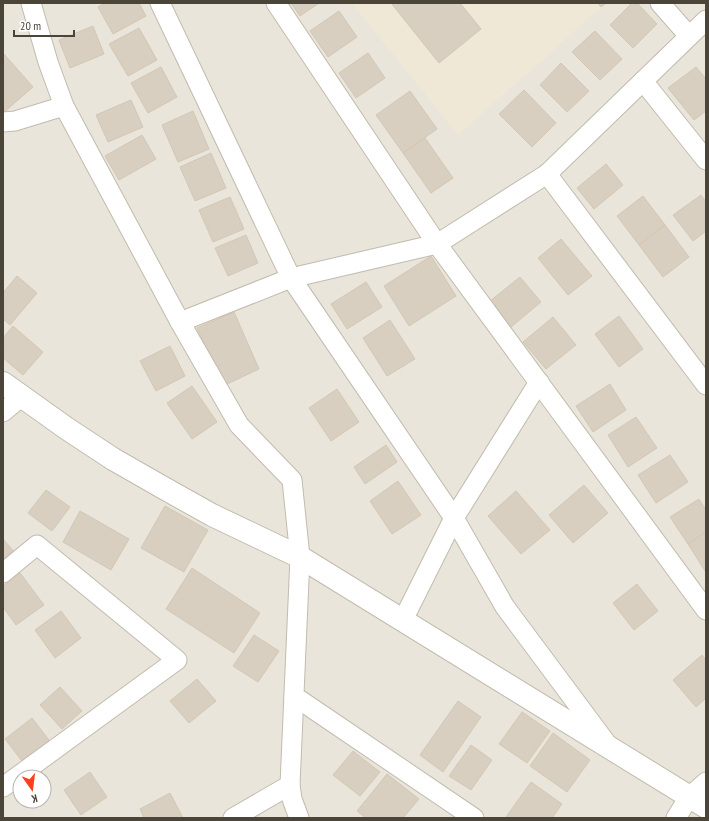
<svg xmlns="http://www.w3.org/2000/svg" width="709" height="821" font-family="'PT Sans Narrow',sans-serif">
<style>
.residential{fill:#eae5da;fill-rule:evenodd}
.education{fill:#efe8d6}
.building{fill:#d8cfc1;stroke:#d3c7b4}
.lines{fill:none;stroke-linecap:round;stroke-linejoin:round}
.minor-casing{stroke:#c2bbae;stroke-width:21}
.tertiary-casing{stroke:#c2bbae;stroke-width:24}
.minor{stroke:#fff;stroke-width:19}
.tertiary{stroke:#fff;stroke-width:22}
</style>
<rect width="100%" height="100%" fill="#f6f3ec"/>
<path class="residential" d="M3,3H706V818H3ZM20,777H44V801H20Z"/>
<path class="education" d="M352,3H606L458,135Z"/>
<g class="building">
<path d="M105,3H139L146,16L113,34L98,7Z"/>
<path d="M291,3H319L300,16Z"/>
<path d="M391,3H460L481,29L439,63Z"/>
<path d="M598,3H606L601,7Z"/>
<path d="M632,3H637L657,24L633,48L610,25Z"/>
<path d="M339,11L357,37L328,57L310,31Z"/>
<path d="M93,26L104,54L70,68L59,40Z"/>
<path d="M139,28L157,60L128,76L109,44Z"/>
<path d="M595,31L622,59L600,80L572,52Z"/>
<path d="M3,53L33,87L3,113Z"/>
<path d="M368,53L385,78L356,98L339,73Z"/>
<path d="M561,63L589,91L567,112L540,85Z"/>
<path d="M161,67L177,97L148,113L131,83Z"/>
<path d="M696,67L706,79V111L694,120L668,88Z"/>
<path d="M524,90L556,123L532,147L499,114Z"/>
<path d="M410,91L437,129L403,153L376,115Z"/>
<path d="M131,100L143,127L108,142L96,115Z"/>
<path d="M193,111L209,149L178,162L162,125Z"/>
<path d="M142,135L156,159L119,180L105,156Z"/>
<path d="M425,138L453,178L431,193L403,153Z"/>
<path d="M211,153L226,188L195,201L180,167Z"/>
<path d="M606,164L623,185L594,209L577,188Z"/>
<path d="M701,195L706,202V231L693,241L673,215Z"/>
<path d="M643,196L665,225L639,245L617,216Z"/>
<path d="M230,197L244,229L213,242L199,210Z"/>
<path d="M665,225L689,257L663,277L639,245Z"/>
<path d="M246,235L258,263L228,276L215,248Z"/>
<path d="M561,239L592,276L568,295L538,258Z"/>
<path d="M431,256L456,296L409,326L384,286Z"/>
<path d="M17,276L37,293L10,325L3,319V293Z"/>
<path d="M520,277L541,302L511,327L490,301Z"/>
<path d="M366,282L382,307L347,329L331,304Z"/>
<path d="M234,312L259,369L223,386L197,328Z"/>
<path d="M619,316L643,349L619,367L595,334Z"/>
<path d="M553,317L576,345L546,369L523,342Z"/>
<path d="M390,320L415,359L387,376L363,338Z"/>
<path d="M13,326L43,352L23,375L3,358V338Z"/>
<path d="M170,346L185,376L156,391L140,361Z"/>
<path d="M610,384L626,410L593,432L576,406Z"/>
<path d="M192,386L217,422L192,439L167,403Z"/>
<path d="M337,389L359,422L331,441L309,408Z"/>
<path d="M636,417L657,448L628,467L608,435Z"/>
<path d="M386,445L397,462L365,484L354,467Z"/>
<path d="M670,455L688,482L656,503L638,475Z"/>
<path d="M398,481L421,515L392,534L370,501Z"/>
<path d="M584,485L608,513L573,543L549,515Z"/>
<path d="M46,490L70,507L52,531L28,513Z"/>
<path d="M516,491L550,530L521,554L488,516Z"/>
<path d="M699,499L706,510V532L688,544L670,517Z"/>
<path d="M165,506L208,530L184,572L141,548Z"/>
<path d="M80,511L129,539L111,570L63,542Z"/>
<path d="M706,532V571H705L688,544Z"/>
<path d="M3,539L15,553L3,563Z"/>
<path d="M192,568L260,613L234,653L166,609Z"/>
<path d="M20,573L44,605L16,625L3,607V586Z"/>
<path d="M637,584L658,611L634,630L613,603Z"/>
<path d="M61,611L81,638L55,658L35,630Z"/>
<path d="M254,635L279,651L258,682L233,666Z"/>
<path d="M702,655L706,660V698L696,707L673,680Z"/>
<path d="M197,679L216,701L189,723L170,701Z"/>
<path d="M60,687L82,711L62,729L40,705Z"/>
<path d="M458,701L481,717L443,772L420,755Z"/>
<path d="M522,712L550,731L527,763L499,744Z"/>
<path d="M32,718L52,744L25,765L5,739Z"/>
<path d="M553,733L590,760L567,792L530,766Z"/>
<path d="M471,745L492,760L471,790L449,776Z"/>
<path d="M353,751L380,772L360,796L333,775Z"/>
<path d="M90,772L107,797L81,815L64,790Z"/>
<path d="M387,774L419,799L403,818H366L357,811Z"/>
<path d="M531,782L562,804L552,818H508L506,817Z"/>
<path d="M170,793L183,818H144L140,809Z"/>
</g>
<g class="lines">
<g class="minor-casing">
<g id="minor">
<path d="M31,3L48,62L64,106"/>
<path d="M160,3L291,278L454,518L505,607L607,744"/>
<path d="M276,3L437,244L706,610"/>
<path d="M660,3L689,36"/>
<path d="M643,81L706,160"/>
<path d="M3,122L15,121L64,106L180,322L239,425L292,480L300,557L290,785L292,799L299,818"/>
<path d="M547,174L706,385"/>
<path d="M180,322L291,278L437,244L547,174L706,20"/>
<path d="M3,412L21,397"/>
<path d="M3,573L37,545L177,660L3,787"/>
<path d="M403,620L454,518L539,382"/>
<path d="M294,696L474,818"/>
<path d="M233,818L290,785"/>
<path d="M676,818L689,797L706,782"/>
</g>
</g>
<g class="tertiary-casing">
<path id="tertiary" d="M3,383L66,428L113,459L162,487L212,515L300,557L706,807"/>
</g>
<use href="#minor" class="minor"/>
<use href="#tertiary" class="tertiary"/>
</g>
<rect width="709" height="821" fill="none" stroke="#4b4439" stroke-width="8"/>
<g transform="translate(32 789) rotate(166)"><circle r="19" fill="#ffffff" stroke="#b7b4b0"/>
<path d="M0-3L7 15L0 10L-7 15Z" fill="#fc3f1d"/>
<text y="-6" font-size="11" font-weight="bold" text-anchor="middle" fill="#4b4439">K</text>
</g>
<path d="M14 30v6h60v-6" fill="none" stroke="#4b4439" stroke-width="2"/>
<text x="20" y="30" font-size="12" fill="#4b4439" stroke="#ffffff" stroke-width="3" paint-order="stroke">20 m</text>
</svg>
